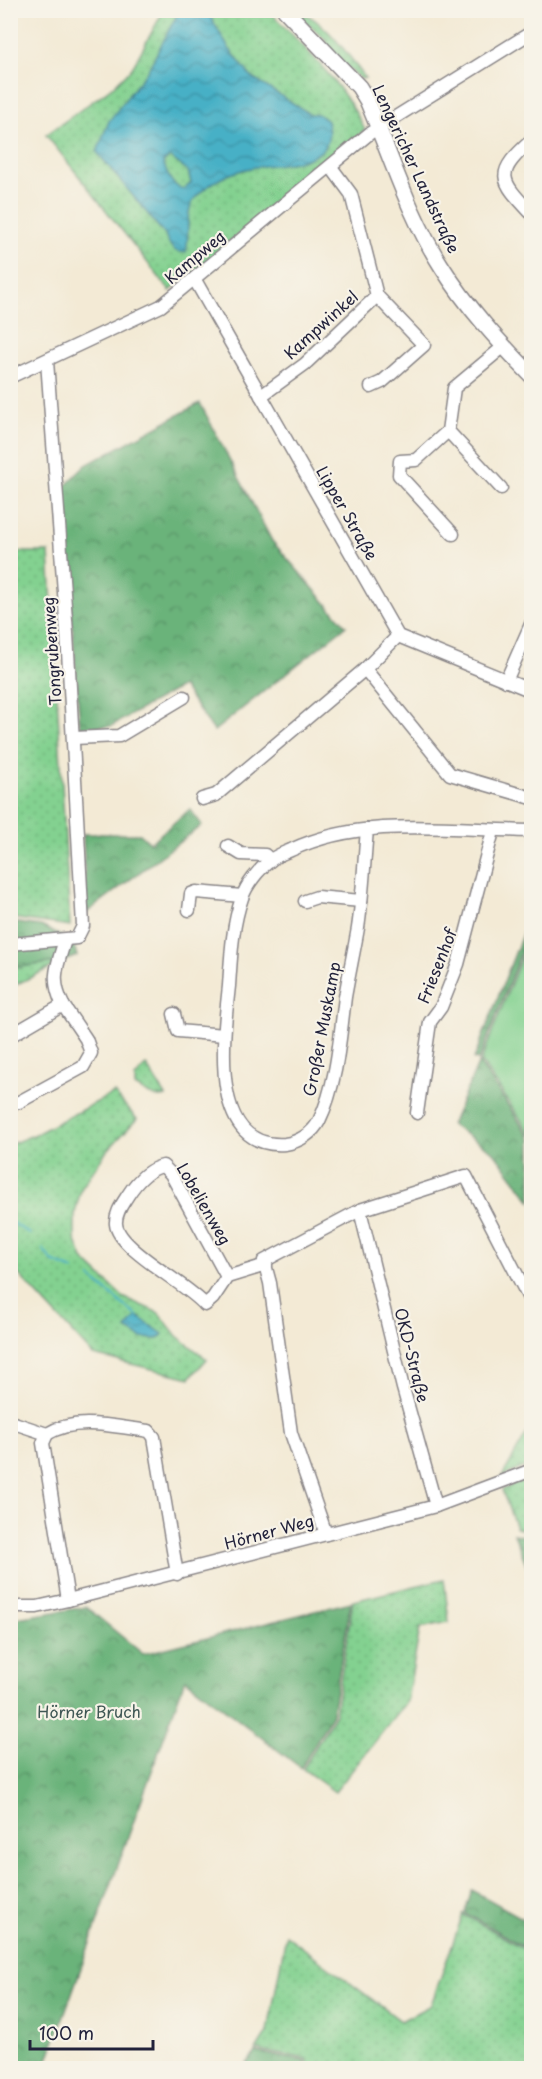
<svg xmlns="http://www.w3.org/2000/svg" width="542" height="2079" font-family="'Playpen Sans',sans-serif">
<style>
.green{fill:url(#green-dots);stroke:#527a66;stroke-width:1.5}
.forest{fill:url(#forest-crowns);stroke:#466a5a;stroke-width:1.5}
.pitch{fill:#83d190;stroke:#527a66;stroke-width:1.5}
.water{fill:url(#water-waves);stroke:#346980;stroke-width:1.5;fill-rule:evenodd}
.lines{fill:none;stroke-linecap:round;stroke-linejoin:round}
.stream{stroke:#47b0c6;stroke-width:2}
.minor-casing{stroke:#8a8688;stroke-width:15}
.major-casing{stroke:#8a8688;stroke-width:18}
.minor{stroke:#fff;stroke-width:12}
.major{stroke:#fff;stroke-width:15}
.labels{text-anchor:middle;stroke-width:4.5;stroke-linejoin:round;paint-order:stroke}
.street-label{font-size:16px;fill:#22223b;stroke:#f7f3e8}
.park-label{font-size:16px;fill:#3f5754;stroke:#f7f3e8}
</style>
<defs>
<pattern id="green-dots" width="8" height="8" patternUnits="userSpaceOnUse" patternTransform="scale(1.5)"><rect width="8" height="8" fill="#83d190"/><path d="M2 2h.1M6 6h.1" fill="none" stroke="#71b37d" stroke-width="1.8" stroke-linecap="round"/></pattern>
<pattern id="forest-crowns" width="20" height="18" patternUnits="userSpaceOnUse" patternTransform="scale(1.5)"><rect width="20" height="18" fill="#6ab37a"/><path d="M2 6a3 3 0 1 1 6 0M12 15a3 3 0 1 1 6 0" fill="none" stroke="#579165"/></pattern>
<pattern id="water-waves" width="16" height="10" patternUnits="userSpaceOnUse" patternTransform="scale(1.5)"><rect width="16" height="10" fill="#47b0c6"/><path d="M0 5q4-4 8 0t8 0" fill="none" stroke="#3b8fa2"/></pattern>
</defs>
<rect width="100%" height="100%" fill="#f7f3e8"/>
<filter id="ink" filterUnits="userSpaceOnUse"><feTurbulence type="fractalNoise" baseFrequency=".0167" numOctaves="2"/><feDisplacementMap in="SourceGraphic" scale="12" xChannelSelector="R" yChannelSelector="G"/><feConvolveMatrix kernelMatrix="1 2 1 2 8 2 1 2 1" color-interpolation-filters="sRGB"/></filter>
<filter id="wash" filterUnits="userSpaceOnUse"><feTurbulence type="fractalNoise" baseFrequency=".008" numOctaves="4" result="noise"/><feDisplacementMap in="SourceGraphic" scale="24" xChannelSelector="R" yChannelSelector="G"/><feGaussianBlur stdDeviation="1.35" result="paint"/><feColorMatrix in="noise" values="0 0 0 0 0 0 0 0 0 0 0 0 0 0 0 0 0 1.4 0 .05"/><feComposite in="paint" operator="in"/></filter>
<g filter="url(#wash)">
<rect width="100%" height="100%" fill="#f3ead5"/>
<g class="green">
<path d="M164,10L269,11C305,48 342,82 365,130L170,291L46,135L115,85L132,68Z"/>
<path d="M293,11C317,10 352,59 365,78L361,79L335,57L325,39Z"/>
<path d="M11,552H49L70,926L11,918Z"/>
<path d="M64,961L11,987V968Z"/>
<path d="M146,1065L166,1096C154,1100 145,1092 135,1086V1078Z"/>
<path d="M114,1093L137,1119L106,1152L81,1189L75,1213V1238L83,1259L123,1297L159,1313L177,1336L207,1359L190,1378L93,1355L11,1266V1144L36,1134Z"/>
<path d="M531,1426V1464L502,1477Z"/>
<path d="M531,1477V1531L516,1528L502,1490Z"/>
<path d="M444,1579L449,1622L420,1628L407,1701L335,1792L303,1769L335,1714L353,1601Z"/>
<path d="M463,1914L531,1953V2068H308L307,2059L256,2050L268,2031L286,1935L401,2021L431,2005Z"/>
</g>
<g class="forest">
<path d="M200,403L272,541L346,626L214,731L182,686L111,726L80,727L62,489L86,465Z"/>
<path d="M190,809L202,825L86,913L83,834H140L150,843Z"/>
<path d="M531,912V926L479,1060L474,1059Z"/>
<path d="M10,922L41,926L73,942L77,956L64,961L11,968Z"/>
<path d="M479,1062L531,1139V1201L494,1152L451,1125Z"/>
<path d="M514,1534L531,1538V1573H530Z"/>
<path d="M351,1602L332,1714L301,1768L185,1679L45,2068H11V1619L86,1607L143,1654Z"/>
<path d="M472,1890L531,1923V1951L465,1913Z"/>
<path d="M255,2052L305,2061L306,2068H244Z"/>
</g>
<path class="pitch" d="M531,932V1135L481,1061Z"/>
<g class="water">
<path d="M179,11H207L228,47L252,78L310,114H318L327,121C340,167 280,162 251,168C231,172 209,182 195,198C184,212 190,235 186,252C173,254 170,246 165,235L97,152L109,121L148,70ZM170,157L188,171L191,183L184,189C170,186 168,174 163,162Z"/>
<path d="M137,1316L163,1334L158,1339L141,1338L126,1329Z"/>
</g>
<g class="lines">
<g class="stream">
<path d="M10,1221L30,1234"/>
<path d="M43,1249L52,1261L73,1270"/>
<path d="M91,1278L137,1316"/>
</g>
</g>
</g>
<g filter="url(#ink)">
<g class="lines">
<g class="minor-casing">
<g id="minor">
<path d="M532,140C494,174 499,179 532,214"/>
<path d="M195,280L398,636L532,691"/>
<path d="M10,377L161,306L370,133L532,32"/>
<path d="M371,387L382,382L424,345L377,296"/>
<path d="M261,396L305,364L377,296L351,194L331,167"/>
<path d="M448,431L501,488"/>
<path d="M453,534L399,475L400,461L416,460L448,431L454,388L503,347"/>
<path d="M365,669L450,774L532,798"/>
<path d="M506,681L532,622"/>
<path d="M74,738L119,736L184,697"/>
<path d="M202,799L216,795L365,669L398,636"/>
<path d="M367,830C364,862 363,895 358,928C354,951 349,974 345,997C340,1037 337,1084 319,1121C313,1133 299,1142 285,1144C207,1150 224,1033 229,986C231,957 232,926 242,898C246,885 259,869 270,861C275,856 284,853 291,850C366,815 451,830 532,831"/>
<path d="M228,846L241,854L265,855L270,860"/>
<path d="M305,901L317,897L361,901"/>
<path d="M189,910L191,894L196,892L242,896"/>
<path d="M10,944L77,938L83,926L67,633L47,361"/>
<path d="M174,1014L178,1031L224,1035"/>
<path d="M10,1036L63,1005C50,979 57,966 65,940"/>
<path d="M10,1103L19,1102L83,1067L91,1053L86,1039L63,1005"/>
<path d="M417,1113L430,1022L441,1007L458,964L493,831"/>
<path d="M360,1210L403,1388L436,1506"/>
<path d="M227,1277L171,1174L163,1166C148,1169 137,1181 128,1195C123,1203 115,1213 116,1224C118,1249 186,1283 205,1305L213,1298L227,1277L266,1265"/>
<path d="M11,1422L47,1434C76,1416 116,1427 149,1431L154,1437L177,1574"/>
<path d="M47,1434L43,1443L68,1600"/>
<path d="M326,1534L291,1433L270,1283L264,1261L360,1210L466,1176L532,1304"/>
<path d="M10,1607H37L68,1600L436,1506L532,1470"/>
</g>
</g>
<g class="major-casing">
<path id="major" d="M285,10L359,87L367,100C391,156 409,216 442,267C467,307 499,342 532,376"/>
</g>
<use href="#minor" class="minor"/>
<use href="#major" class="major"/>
</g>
</g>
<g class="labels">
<g class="street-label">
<text transform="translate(416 169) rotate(65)" y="6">Lengericher Landstraße</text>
<text transform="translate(195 257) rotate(-40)" y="6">Kampweg</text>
<text transform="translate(321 325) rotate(-42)" y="6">Kampwinkel</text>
<text transform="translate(347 513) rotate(60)" y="6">Lipper Straße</text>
<text transform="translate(52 651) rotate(-94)" y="6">Tongrubenweg</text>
<text transform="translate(437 966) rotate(-68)" y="6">Friesenhof</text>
<text transform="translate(322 1029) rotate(-79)" y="6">Großer Muskamp</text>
<text transform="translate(204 1204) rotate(60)" y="6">Lobelienweg</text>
<text transform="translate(412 1355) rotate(76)" y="6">OKD-Straße</text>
<text transform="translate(269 1532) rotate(-15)" y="6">Hörner Weg</text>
</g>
<g class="park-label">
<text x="89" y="1718">Hörner Bruch</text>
</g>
</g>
<rect width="542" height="2079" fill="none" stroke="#f7f3e8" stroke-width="36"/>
<path d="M30 2040v9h123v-9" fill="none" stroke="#22223b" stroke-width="3"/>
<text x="39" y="2040" font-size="18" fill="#22223b" stroke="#f7f3e8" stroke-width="4.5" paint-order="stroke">100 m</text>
</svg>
